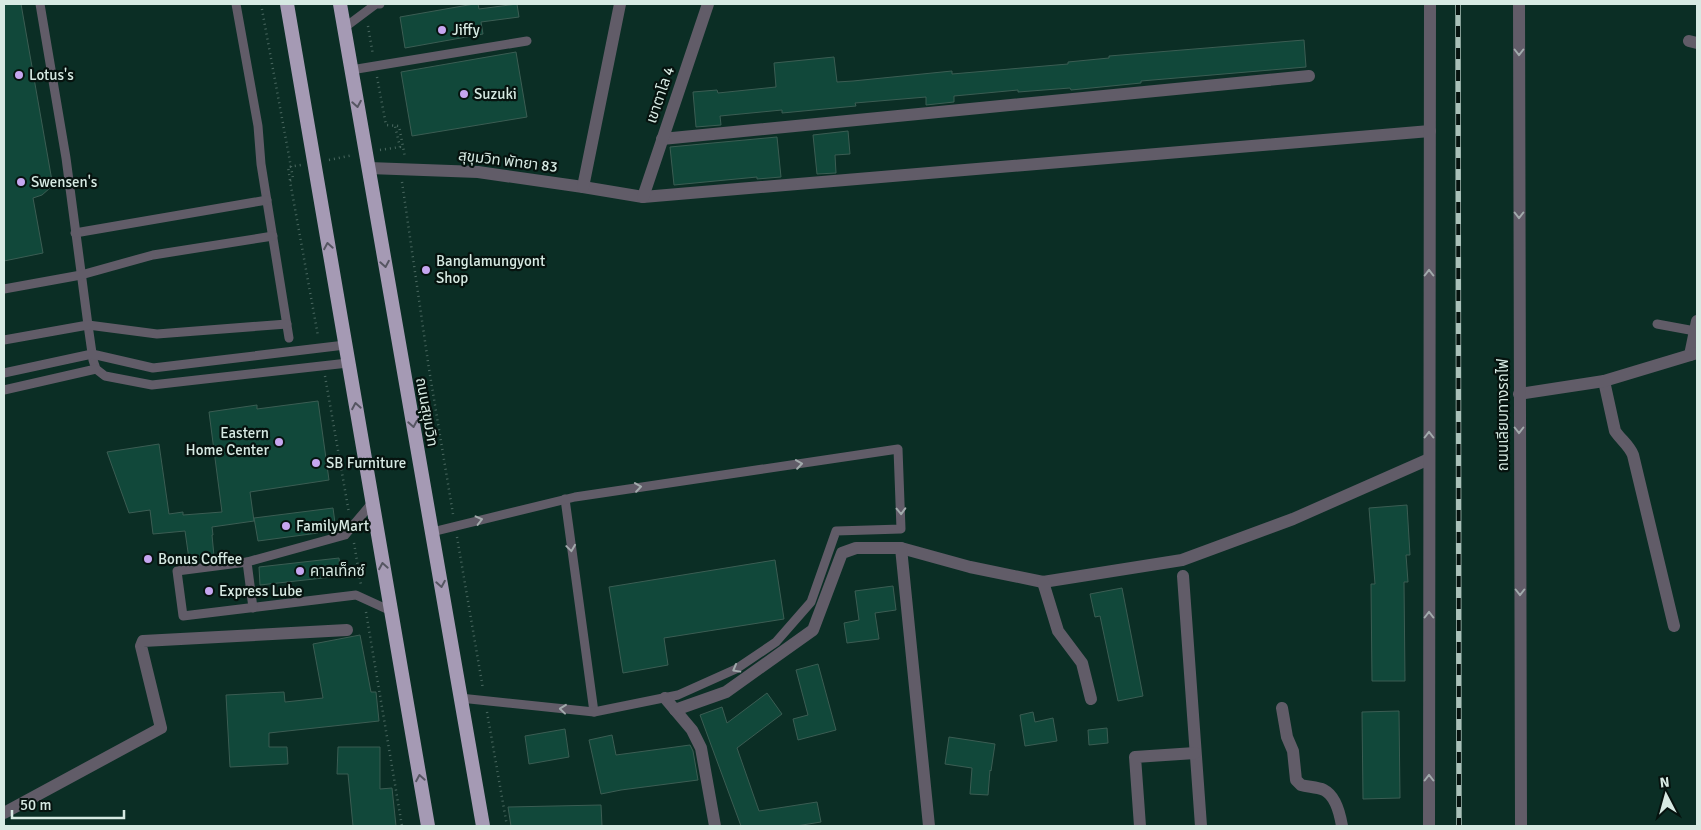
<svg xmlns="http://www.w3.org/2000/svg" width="1701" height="830" font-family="Signika,'Noto Sans Thai',sans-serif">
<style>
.building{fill:#11483a;stroke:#3b5d53}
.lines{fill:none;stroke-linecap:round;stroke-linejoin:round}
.path{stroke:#4a6860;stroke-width:2.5;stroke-dasharray:1 4;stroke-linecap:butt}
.service{stroke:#615c68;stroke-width:9}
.minor{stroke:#615c68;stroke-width:12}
.tertiary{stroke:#615c68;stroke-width:12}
.trunk{stroke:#a59ab4;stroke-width:14}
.rail-casing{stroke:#aac1b9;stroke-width:5.5}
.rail{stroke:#06130f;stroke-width:4;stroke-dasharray:11;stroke-linecap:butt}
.oneway{stroke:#a2aaac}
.oneway2{stroke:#565662}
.poi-dot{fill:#c6a6f0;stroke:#06130f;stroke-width:2}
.labels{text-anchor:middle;stroke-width:4.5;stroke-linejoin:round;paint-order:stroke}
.poi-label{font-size:15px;fill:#d7eae3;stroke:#06130f;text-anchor:start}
.street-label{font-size:15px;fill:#d7eae3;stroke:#06130f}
</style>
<rect width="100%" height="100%" fill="#0b2e25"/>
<g class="building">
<path d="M4,4H21L52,181L50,188L42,195L33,198L43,253L4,261Z"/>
<path d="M474,4H478L479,9L517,4L519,17L481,22L483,34L405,48L400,17Z"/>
<path d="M1304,40L1306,67L1141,81V83L1071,90L1070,88L1018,92V90L954,96V102L926,105V97L855,103L856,106L782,113V110L720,116L721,125L696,127L693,92L717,90L718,93L776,87L774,63L834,57L837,82L853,81L952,71V74L1068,64V62L1109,58V56Z"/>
<path d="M516,52L527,117L412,136L401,72Z"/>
<path d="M848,131L850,154L835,155L836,173L817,174L813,135Z"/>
<path d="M777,137L781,177L757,179V177L674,185L670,147Z"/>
<path d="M318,401L329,480L250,492L254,521L212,527L213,535H212L214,556L189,559L185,531L153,534L150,510L129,513L107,452L159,444L169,514L183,512V515L222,512L209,412L257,405V409Z"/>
<path d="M1407,505L1410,555H1406L1408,582H1404L1405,681H1372L1371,584H1375L1369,508Z"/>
<path d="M333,508L335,523L317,525L318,533L258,541L254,518Z"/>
<path d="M339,558L341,576L260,585L259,567Z"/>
<path d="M775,560L784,619L664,638L668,665L623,673L609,587Z"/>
<path d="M893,586L896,610L875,613L879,639L847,643L844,623L859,620L855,591Z"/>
<path d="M1122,588L1143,696L1118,701L1100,616L1095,617L1090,594Z"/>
<path d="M360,635L371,692H376L379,721L269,733V747H287L288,764L230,767L226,695L284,692L285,702L323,698L313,644Z"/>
<path d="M818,664L836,730L798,740L793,719L808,715L796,670Z"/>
<path d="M767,693L782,714L737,748L759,811L817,802L821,822L796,826H741L700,715L722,707L727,723Z"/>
<path d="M1399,711L1400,798L1363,799L1362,712Z"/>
<path d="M1033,712L1035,722L1053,718L1057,741L1025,746L1020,715Z"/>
<path d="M1107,728L1108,743L1089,745L1088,730Z"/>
<path d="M565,729L569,757L529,764L525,736Z"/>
<path d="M612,735L616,755L690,745L693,751L698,780L621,790L601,794L589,740Z"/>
<path d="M949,737L995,744L991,771L990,770L988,795L970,794L972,768L945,764Z"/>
<path d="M338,747H380V789L392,788L396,826H353L348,774H337Z"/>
<path d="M601,805L602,826H511L508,807Z"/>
</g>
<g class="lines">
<g class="path">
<path d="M261,4L293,178L290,181L318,336"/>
<path d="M368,26L373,55"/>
<path d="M377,77L386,125L399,126L405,157"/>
<path d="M380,150L400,147L395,126"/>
<path d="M329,160L353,155"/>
<path d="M290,180L288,167L301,165"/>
<path d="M402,182L429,369L453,514"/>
<path d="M325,376L349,513"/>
<path d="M457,537L483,689"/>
<path d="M354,543L361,585"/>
<path d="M366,612L402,826"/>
<path d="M487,712L507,826"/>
</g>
<g class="service">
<path d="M40,4L66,158L88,325L93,360L96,369L105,376L152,385L348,363"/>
<path d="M236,4L258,126L261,164L289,338"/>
<path d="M344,28L376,4H380"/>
<path d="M351,70L527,41"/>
<path d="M75,233L267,200"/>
<path d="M4,289L81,275L153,255L273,236"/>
<path d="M1657,324L1695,331"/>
<path d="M4,340L88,325L157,334L287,324"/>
<path d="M4,373L92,354L153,368L345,345"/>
<path d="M4,390L96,369"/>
<path d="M565,499L594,712"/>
<path d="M432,532L575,497L898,449L901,529L836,531L811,602L776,642L736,669L678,695L594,712L460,698"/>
<path d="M247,562L177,571L183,616L356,595L391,611"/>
<path d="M253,608L247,562L345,535L372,503"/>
</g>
<g class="minor">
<path d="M1689,41L1697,43"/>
<path d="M662,139L1309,76"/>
<path d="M369,168L478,172L583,187L643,197L1430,131"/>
<path d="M583,187L620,4"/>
<path d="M643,197L708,4"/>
<path d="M1690,355L1697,321"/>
<path d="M1604,381L1615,431C1621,440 1629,445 1633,455L1674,626"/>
<path d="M1519,394L1604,381L1697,353"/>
<path d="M901,548L970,567L1043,582L1182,560L1293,519L1429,459"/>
<path d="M1183,576L1201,826"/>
<path d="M1043,582L1058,631L1082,663L1091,699"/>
<path d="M665,698L692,730L701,748L715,826"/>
<path d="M1282,708L1287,737L1293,751L1296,780L1301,785C1308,787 1317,787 1324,790C1336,796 1340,814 1342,826"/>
<path d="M675,710L726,692L813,630L842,553L856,548H901L929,826"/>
<path d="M4,813L161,728L141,646L143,641L347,630"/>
<path d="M1140,826L1135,757L1195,753"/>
</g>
<g class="tertiary">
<path d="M1519,4L1521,826"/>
<path d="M1429,826L1430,4"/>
</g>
<g class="trunk">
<path d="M287,4L428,826"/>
<path d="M340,4L483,826"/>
</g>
<g class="rail-casing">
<path id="rail" d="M1458,4L1459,826"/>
</g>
<use href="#rail" class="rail"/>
</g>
<defs><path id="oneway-chevron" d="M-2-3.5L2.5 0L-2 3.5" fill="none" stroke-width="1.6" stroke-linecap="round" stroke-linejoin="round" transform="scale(1.25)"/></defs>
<g class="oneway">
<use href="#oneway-chevron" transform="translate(1519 52) rotate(90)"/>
<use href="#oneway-chevron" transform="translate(1519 215) rotate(90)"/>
<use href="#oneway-chevron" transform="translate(1429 273) rotate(-90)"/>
<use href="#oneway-chevron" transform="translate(1519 430) rotate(90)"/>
<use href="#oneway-chevron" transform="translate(1429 435) rotate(-90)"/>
<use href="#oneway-chevron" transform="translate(799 464) rotate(-8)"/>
<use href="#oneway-chevron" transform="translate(638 487) rotate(-8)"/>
<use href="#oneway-chevron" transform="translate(901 511) rotate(88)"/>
<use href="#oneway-chevron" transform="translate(479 520) rotate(-14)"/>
<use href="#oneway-chevron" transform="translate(571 548) rotate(82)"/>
<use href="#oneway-chevron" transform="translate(1520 592) rotate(90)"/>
<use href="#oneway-chevron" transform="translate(1429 615) rotate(-90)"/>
<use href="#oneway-chevron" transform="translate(736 669) rotate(151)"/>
<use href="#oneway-chevron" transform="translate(563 709) rotate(-174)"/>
<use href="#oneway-chevron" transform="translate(1429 778) rotate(-90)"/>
</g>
<g class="oneway2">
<use href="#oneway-chevron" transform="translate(357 104) rotate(80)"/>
<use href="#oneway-chevron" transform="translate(328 246) rotate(-100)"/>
<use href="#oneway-chevron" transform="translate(385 264) rotate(80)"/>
<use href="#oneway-chevron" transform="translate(356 406) rotate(-100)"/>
<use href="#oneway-chevron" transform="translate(413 424) rotate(80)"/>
<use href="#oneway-chevron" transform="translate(383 566) rotate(-100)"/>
<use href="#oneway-chevron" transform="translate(441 584) rotate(80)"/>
<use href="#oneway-chevron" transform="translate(420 778) rotate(-100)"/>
</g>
<g class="poi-dot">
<circle cx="442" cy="30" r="5"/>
<circle cx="19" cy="75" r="5"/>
<circle cx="464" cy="94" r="5"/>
<circle cx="21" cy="182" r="5"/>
<circle cx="426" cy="270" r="5"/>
<circle cx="279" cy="442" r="5"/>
<circle cx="316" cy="463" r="5"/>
<circle cx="286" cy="526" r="5"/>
<circle cx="148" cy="559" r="5"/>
<circle cx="300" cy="571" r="5"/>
<circle cx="209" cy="591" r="5"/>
</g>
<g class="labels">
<g class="poi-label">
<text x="452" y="35">Jiffy</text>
<text x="29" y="80">Lotus's</text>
<text x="474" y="99">Suzuki</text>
<text x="31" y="187">Swensen's</text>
<text x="436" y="266">Banglamungyont<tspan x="436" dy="17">Shop</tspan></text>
<text x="269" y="438" text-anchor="end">Eastern<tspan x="269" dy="17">Home Center</tspan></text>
<text x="326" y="468">SB Furniture</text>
<text x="296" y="531">FamilyMart</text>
<text x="158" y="564">Bonus Coffee</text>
<text x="310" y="576">คาลเท็กซ์</text>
<text x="219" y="596">Express Lube</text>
</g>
<g class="street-label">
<text transform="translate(660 95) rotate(-71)" y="5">เขาตาโล 4</text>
<text transform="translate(508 161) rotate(7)" y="5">สุขุมวิท พัทยา 83</text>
<text transform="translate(427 412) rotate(80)" y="5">ถนนสุขุมวิท</text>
<text transform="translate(1503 415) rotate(-90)" y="5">ถนนเลียบทางรถไฟ</text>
</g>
</g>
<rect width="1701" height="830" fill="none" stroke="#d7eae3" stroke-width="10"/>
<g transform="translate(1666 795) rotate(354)" stroke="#06130f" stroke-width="4" paint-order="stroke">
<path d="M0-4L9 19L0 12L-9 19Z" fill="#d7eae3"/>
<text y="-8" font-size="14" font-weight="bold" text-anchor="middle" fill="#d7eae3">N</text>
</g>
<path d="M12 810v8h112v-8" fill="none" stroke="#d7eae3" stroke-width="2.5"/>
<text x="20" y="810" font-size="15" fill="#d7eae3" stroke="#06130f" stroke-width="4" paint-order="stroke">50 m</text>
</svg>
